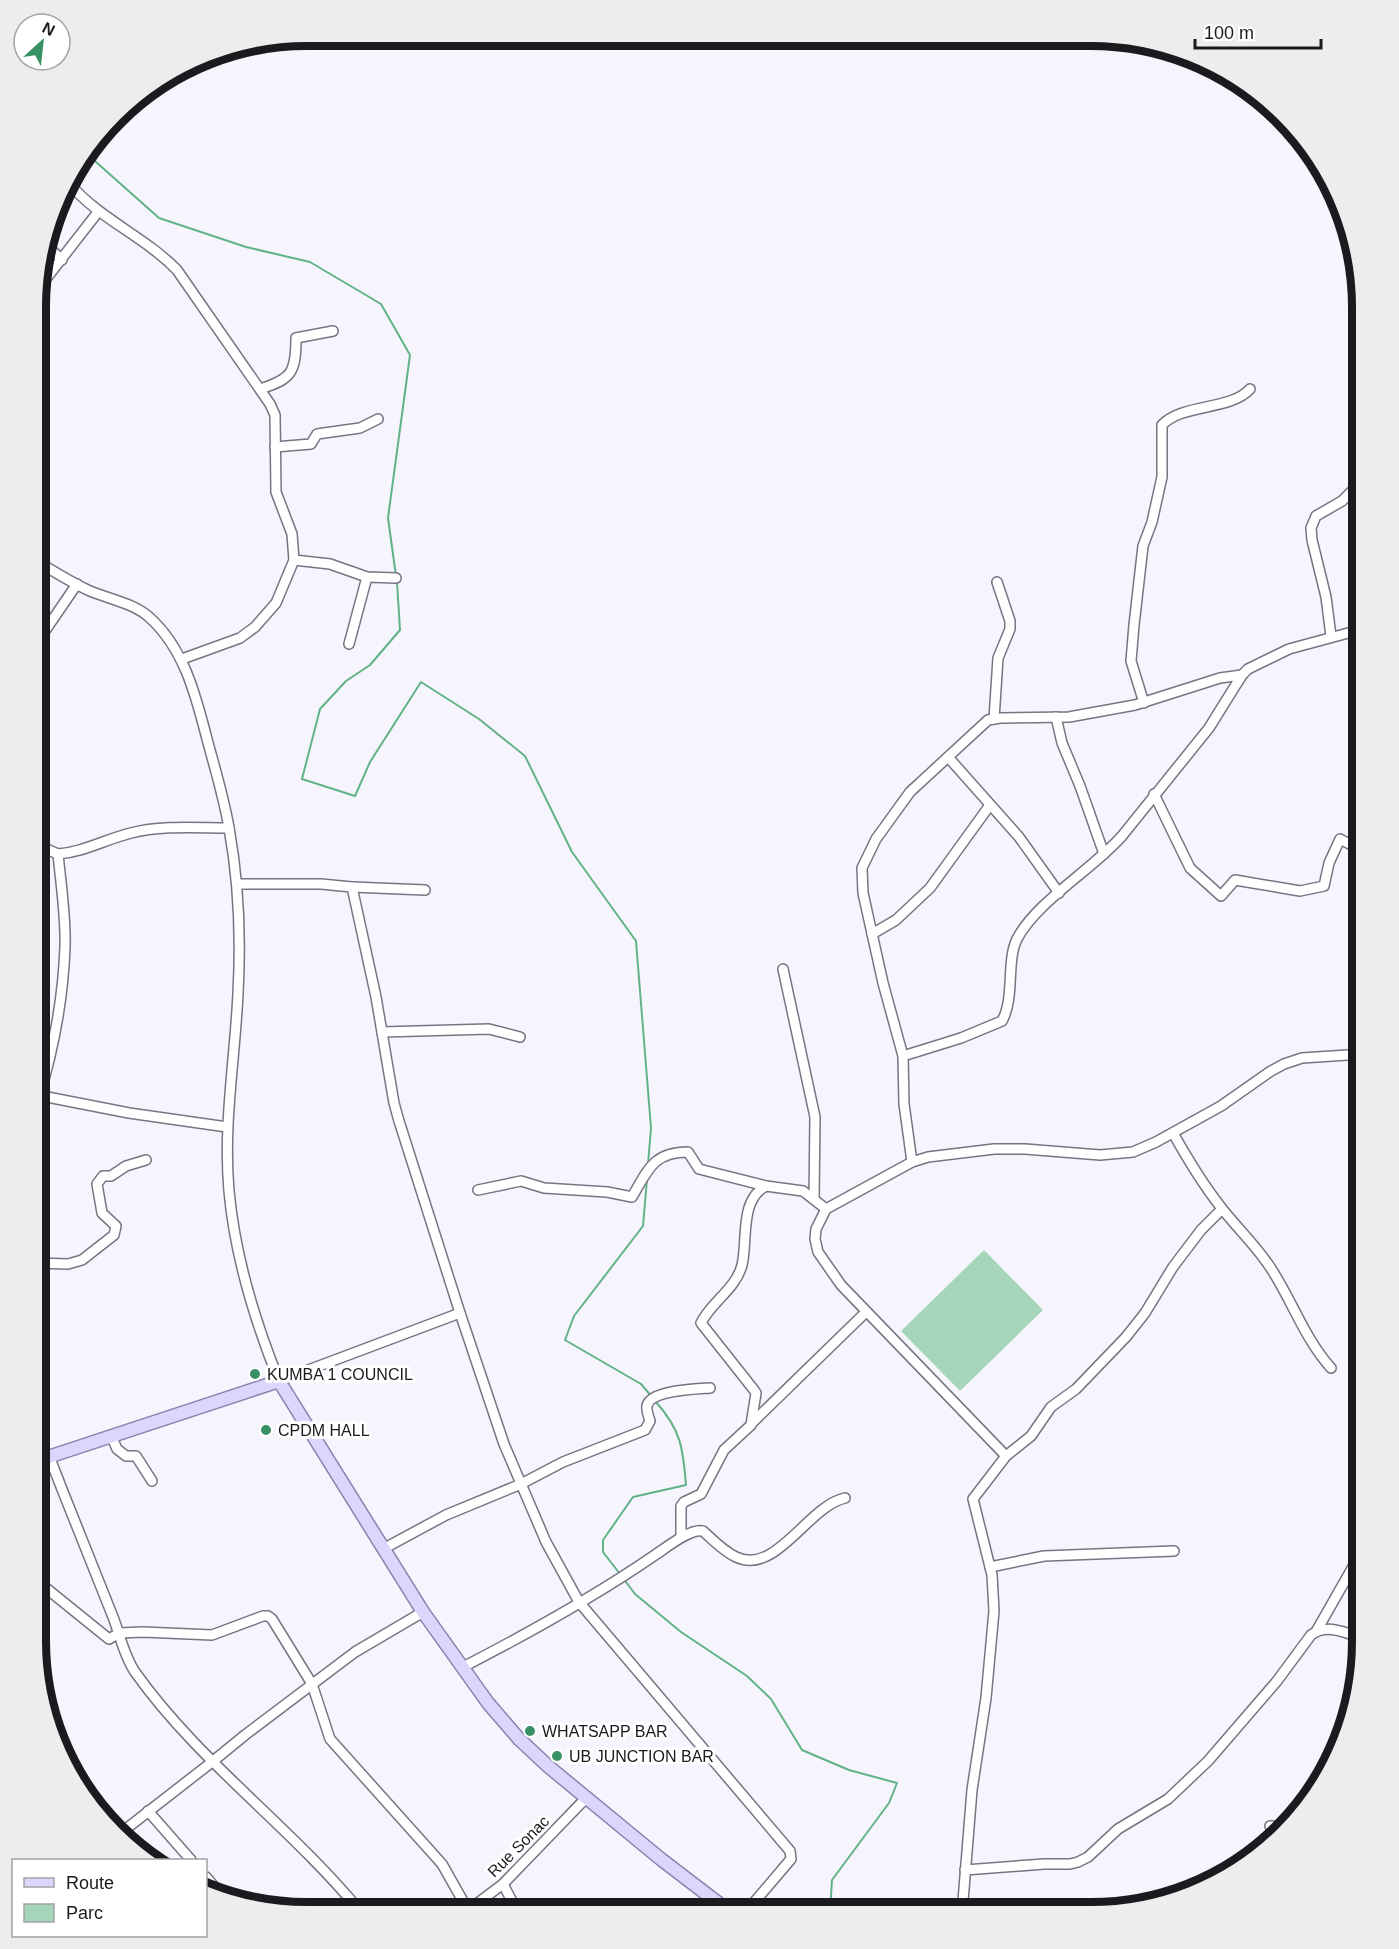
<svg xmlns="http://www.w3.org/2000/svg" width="1399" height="1949" font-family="Arial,sans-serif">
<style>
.green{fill:#a6d6ba}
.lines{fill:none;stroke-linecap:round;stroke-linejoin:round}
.stream{stroke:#61b387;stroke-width:2}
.minor-casing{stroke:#767582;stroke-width:12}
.major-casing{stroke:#8883ac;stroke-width:15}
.minor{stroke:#fff;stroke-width:9}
.major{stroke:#dbd6fb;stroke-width:12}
.poi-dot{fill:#389065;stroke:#fff;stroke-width:2}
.labels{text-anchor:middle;stroke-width:6;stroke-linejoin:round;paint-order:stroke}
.poi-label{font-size:16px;fill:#1a1a1f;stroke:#fff;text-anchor:start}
.street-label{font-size:16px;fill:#1a1a1f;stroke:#fff}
.rim{fill:none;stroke:#1a1a1f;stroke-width:8}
</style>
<rect width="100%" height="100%" fill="#f6f5fe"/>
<path class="green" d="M984,1250L1043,1310L960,1391L901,1331Z"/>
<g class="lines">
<g class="stream">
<path d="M87,154L159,218L246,247L310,262L381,304L410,355L388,518L396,576"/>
<path d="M397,582L400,630L370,665L346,681L320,709L302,779L355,796L370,762L421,682L479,719L525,756L572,852L636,941L651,1128L648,1164"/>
<path d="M647,1179L643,1226L574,1316L565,1340L641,1384L652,1397"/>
<path d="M620,1574L603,1552V1540L633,1497L686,1485C683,1448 681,1430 656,1402"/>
<path d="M623,1578L635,1594L681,1632L747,1676L771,1699L802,1750L849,1770L897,1783L889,1803L832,1880L830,1912"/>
</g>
<g class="minor-casing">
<g id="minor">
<path d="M69,183C99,219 144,236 177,270L270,404L275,415L276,492L292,534L294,560L276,603L255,627L240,638L182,659"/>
<path d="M47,246L62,260"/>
<path d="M38,289L98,212"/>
<path d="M260,389C292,379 296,372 296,338L333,331"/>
<path d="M275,447L311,444L317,434L360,428L378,419"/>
<path d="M294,560L330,564L367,577L396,578"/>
<path d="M38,562C55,572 72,583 90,591C109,599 133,603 149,617C184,648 196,696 207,739C215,769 224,798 229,828C239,883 241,938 238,993C235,1059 223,1125 229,1191C235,1257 254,1319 279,1381L460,1313"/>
<path d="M1358,631L1363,643"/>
<path d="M1331,636L1326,597L1312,540L1311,528L1316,516L1342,501L1363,480"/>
<path d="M38,641L77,584"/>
<path d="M349,644L367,577"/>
<path d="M1144,703L1131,661L1134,625L1143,546L1152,522L1162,477V425C1183,403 1230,411 1250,389"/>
<path d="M1056,717L1062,743L1080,786L1104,854"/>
<path d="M994,719L998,658L1010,629V621L997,582"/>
<path d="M948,757L1019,837L1059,893"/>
<path d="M1154,794L1190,868L1221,896L1235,880L1300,891L1324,886L1329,863L1340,839L1363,851"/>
<path d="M37,845L58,854"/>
<path d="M237,884H321L352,887L376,997L394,1103L399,1121L460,1313L504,1444L546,1542L579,1602L790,1851L791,1859L746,1912"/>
<path d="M352,887L425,890"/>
<path d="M872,934L896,920L930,888L990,805"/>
<path d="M783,969L815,1117L814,1199"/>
<path d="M382,1032L489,1029L520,1037"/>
<path d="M903,1056L883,983L863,893L862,868L876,839L910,792L988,720L1000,718L1069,717L1135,705L1220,678L1242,675"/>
<path d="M37,1095L129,1113L227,1127"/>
<path d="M37,1103C53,1053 63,999 65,947C66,916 61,885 58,854C84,852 106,839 131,833C162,825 197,828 229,828"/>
<path d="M1173,1133C1187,1158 1202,1183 1220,1206C1236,1227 1255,1244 1270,1267C1292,1300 1304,1338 1331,1368"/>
<path d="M912,1162L904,1104L903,1056L961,1038L1002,1021C1015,998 1006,961 1017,939C1036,902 1093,869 1122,836L1209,728L1242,675L1248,669L1289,649L1363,629"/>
<path d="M478,1190L521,1181L544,1188L607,1192L632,1197C648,1170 653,1152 688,1152L699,1169L766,1186"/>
<path d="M37,1263L68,1264L82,1260L114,1235L116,1226L102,1213L97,1184L103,1176H111L126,1166L146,1160"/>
<path d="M753,1422L866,1312"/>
<path d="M111,1435L117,1449L126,1456H136L152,1481"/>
<path d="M49,1456C70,1510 92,1564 113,1617C120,1635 124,1656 135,1672C199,1762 290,1826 360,1911"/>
<path d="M1006,1456L1031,1436L1051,1407L1076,1389L1126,1337L1145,1313L1173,1267L1201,1230L1222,1209"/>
<path d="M681,1537V1506L684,1502L701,1494L724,1450L751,1425L756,1393L754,1390L701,1323C711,1302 736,1289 742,1265C748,1241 739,1200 766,1186L803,1191L826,1209"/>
<path d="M383,1549L446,1515L521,1484L563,1462L645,1430L650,1421C649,1417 646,1411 647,1406C650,1390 697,1389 710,1388"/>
<path d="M990,1567L1044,1556L1174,1551"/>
<path d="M36,1580L109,1639L119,1633L143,1632L212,1635L263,1616H268L272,1619L312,1684L330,1739L442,1864L468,1910"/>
<path d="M1317,1630L1354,1565L1359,1544L1362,1540"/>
<path d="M463,1667C529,1633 594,1597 655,1555C666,1548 690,1528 703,1531C713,1540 723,1551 736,1557C776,1576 808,1506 845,1498"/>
<path d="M1360,1673V1637"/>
<path d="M148,1811L191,1860"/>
<path d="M1270,1826L1287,1827"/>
<path d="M122,1832L212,1762L245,1735L355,1652L423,1612"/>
<path d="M965,1870L1044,1864H1070L1078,1862L1088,1857L1118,1829L1168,1799L1208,1761L1277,1681L1311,1635C1326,1623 1346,1633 1362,1638"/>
<path d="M206,1877L223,1897"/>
<path d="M503,1884L517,1911"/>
<path d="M467,1911L503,1884L586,1798"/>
<path d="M965,1913L963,1901L972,1790L986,1698L994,1611L992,1575L973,1499L1006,1456L841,1285L818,1252L815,1239L816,1229L826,1209L912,1162L928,1157L994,1149H1025L1100,1155L1133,1152L1156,1142L1221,1106L1271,1071L1284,1064L1302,1058L1363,1054"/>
</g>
</g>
<g class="major-casing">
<path id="major" d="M36,1461L279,1381L423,1612L488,1703L519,1739L549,1767L662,1860L730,1912"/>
</g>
<use href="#minor" class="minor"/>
<use href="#major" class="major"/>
</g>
<g class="poi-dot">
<circle cx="255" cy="1374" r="6"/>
<circle cx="266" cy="1430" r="6"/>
<circle cx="530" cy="1731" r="6"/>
<circle cx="557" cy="1756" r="6"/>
</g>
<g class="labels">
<g class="poi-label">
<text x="267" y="1380">KUMBA 1 COUNCIL</text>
<text x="278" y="1436">CPDM HALL</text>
<text x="542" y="1737">WHATSAPP BAR</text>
<text x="569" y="1762">UB JUNCTION BAR</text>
</g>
<g class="street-label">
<text transform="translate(518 1846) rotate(-45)" y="6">Rue Sonac</text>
</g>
</g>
<path d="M0 0H1399V1949H0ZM307 46H1091A261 261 0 0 1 1352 307V1641A261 261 0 0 1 1091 1902H307A261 261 0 0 1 46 1641V307A261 261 0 0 1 307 46Z" fill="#ededed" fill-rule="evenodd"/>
<path class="rim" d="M307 46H1091A261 261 0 0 1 1352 307V1641A261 261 0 0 1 1091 1902H307A261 261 0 0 1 46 1641V307A261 261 0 0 1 307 46Z"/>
<rect x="12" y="1859" width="195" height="78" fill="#ffffff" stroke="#a3a3a5" stroke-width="1.5"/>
<rect x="24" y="1878" width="30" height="9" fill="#dbd6fb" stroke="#a3a3a5" stroke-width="1.5"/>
<text x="66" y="1889" font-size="18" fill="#1a1a1f">Route</text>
<rect x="24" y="1904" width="30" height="18" fill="#a6d6ba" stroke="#a3a3a5" stroke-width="1.5"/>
<text x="66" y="1919" font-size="18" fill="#1a1a1f">Parc</text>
<g transform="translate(42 42) rotate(27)"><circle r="28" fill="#ffffff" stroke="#a3a3a5" stroke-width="1.5"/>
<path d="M0-4.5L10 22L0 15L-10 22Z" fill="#389065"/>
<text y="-9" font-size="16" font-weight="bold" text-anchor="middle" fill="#1a1a1f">N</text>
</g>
<path d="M1195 39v9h126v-9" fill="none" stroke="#1a1a1f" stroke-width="3"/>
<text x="1204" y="39" font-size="18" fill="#1a1a1f" stroke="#ffffff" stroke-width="4.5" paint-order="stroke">100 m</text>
</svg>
